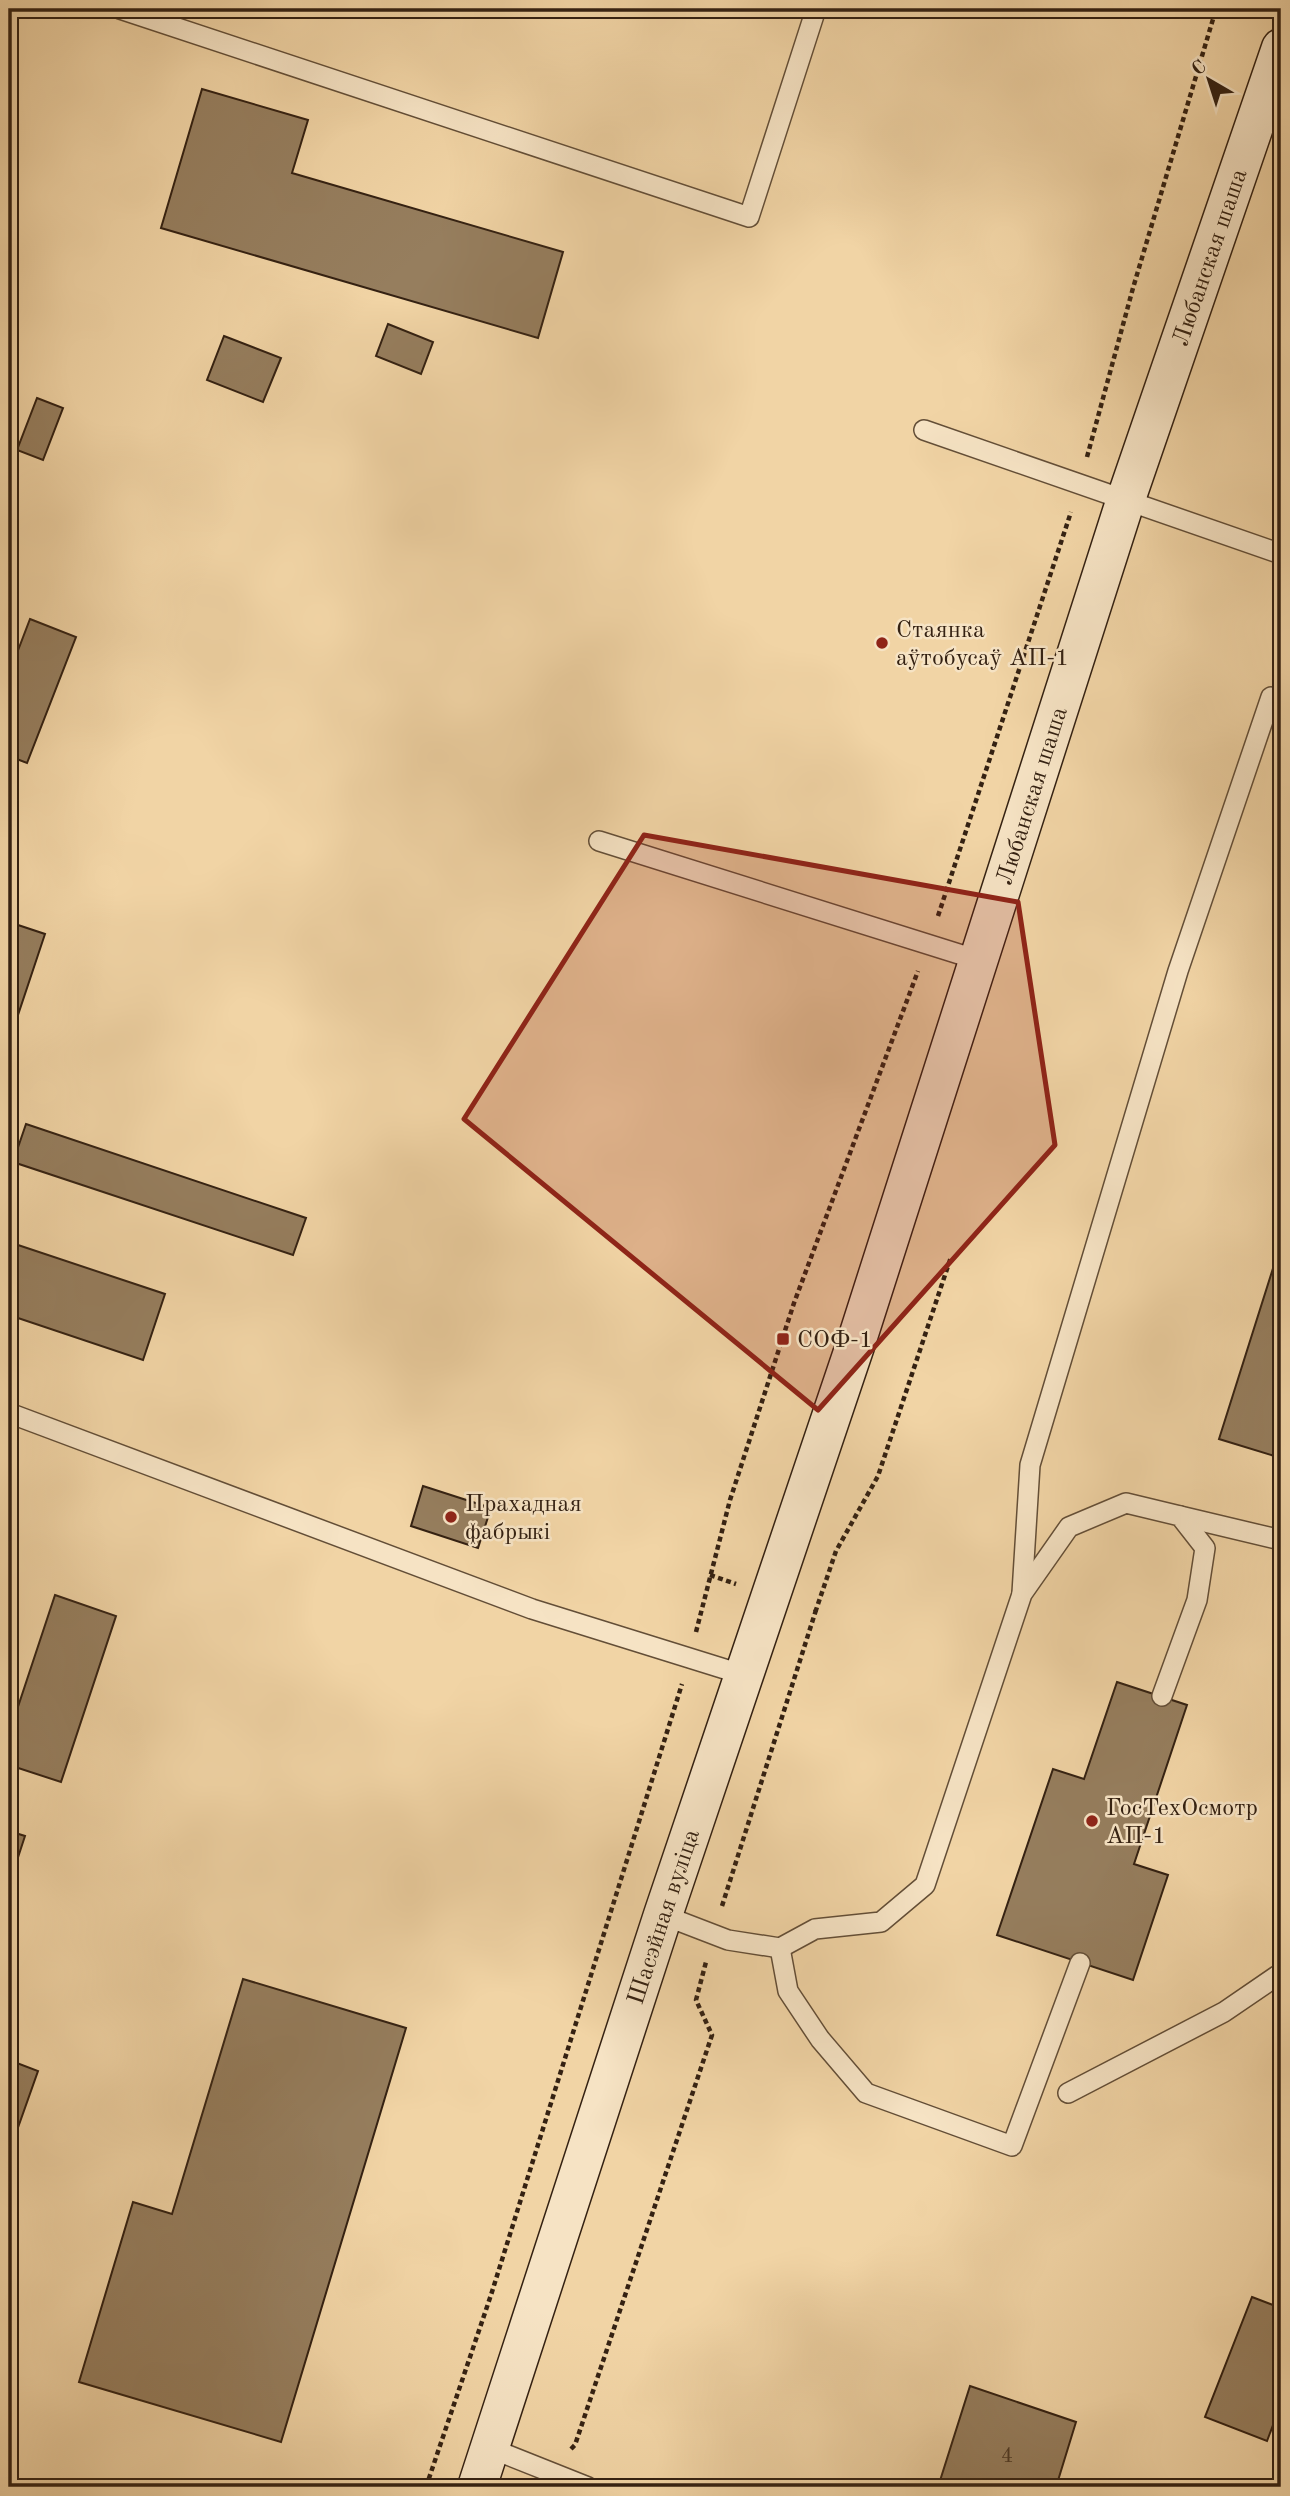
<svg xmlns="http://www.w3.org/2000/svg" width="1290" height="2496" font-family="'Old Standard TT',serif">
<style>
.building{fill:#967e5e;stroke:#342112;stroke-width:2}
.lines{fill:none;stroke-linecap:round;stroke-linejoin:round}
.lane-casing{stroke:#634e37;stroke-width:22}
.secondary-casing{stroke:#342112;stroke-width:41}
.path{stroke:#342112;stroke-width:4.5;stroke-dasharray:5 3.5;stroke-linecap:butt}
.lane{stroke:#f6e3c4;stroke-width:19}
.secondary{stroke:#f6e3c4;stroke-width:38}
.marked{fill:#8f2418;fill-opacity:0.2;stroke:#8f2418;stroke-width:5;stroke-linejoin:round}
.poi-dot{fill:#8f2418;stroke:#f6e3c4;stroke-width:2.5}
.labels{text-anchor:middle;stroke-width:5;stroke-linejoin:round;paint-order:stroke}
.number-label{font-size:21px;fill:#4c3825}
.street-label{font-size:24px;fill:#342112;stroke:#f6e3c4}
.poi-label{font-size:24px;fill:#342112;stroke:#f6e3c4;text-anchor:start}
</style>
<rect width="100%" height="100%" fill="#f1d4a5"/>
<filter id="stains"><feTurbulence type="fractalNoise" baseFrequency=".00286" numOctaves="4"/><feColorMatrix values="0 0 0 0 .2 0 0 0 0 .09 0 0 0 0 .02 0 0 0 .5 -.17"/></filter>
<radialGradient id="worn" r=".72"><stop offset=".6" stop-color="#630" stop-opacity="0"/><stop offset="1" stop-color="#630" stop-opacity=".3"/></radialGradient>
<g class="building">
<path d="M202,89L308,120L292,173L563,252L538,338L161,228Z"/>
<path d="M388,324L433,342L421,374L376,356Z"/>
<path d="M224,336L281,358L263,402L207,380Z"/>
<path d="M37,398L63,408L43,460L17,450Z"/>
<path d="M30,619L76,637L27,763L9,756V674Z"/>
<path d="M9,922L45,934L9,1042Z"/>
<path d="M26,1124L306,1218L293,1255L13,1162Z"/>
<path d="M9,1242L165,1294L143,1360L9,1315Z"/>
<path d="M1281,1243V1458L1219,1439Z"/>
<path d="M423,1486L491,1508L478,1548L411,1526Z"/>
<path d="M55,1595L116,1616L61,1782L9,1765V1734Z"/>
<path d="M1117,1682L1187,1705L1134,1864L1168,1875L1133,1980L997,1935L1053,1769L1084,1779Z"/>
<path d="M9,1831L25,1836L9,1885Z"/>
<path d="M243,1979L406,2028L281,2442L79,2382L133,2202L172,2214Z"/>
<path d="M9,2060L38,2071L9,2153Z"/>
<path d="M1252,2297L1281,2308V2404L1267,2441L1205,2417Z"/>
<path d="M970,2386L1076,2422L1056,2487H938Z"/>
</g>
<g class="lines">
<g class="lane-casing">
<g id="lane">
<path d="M120,9L749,217L816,9"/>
<path d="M924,430L1281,554"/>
<path d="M599,841L978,960"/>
<path d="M9,1413L532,1609L744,1675"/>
<path d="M1180,1516L1281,1540"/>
<path d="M1022,1593L1030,1465L1178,971L1271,697"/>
<path d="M663,1915L728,1940L780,1948L815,1929L881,1922L925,1885L1022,1594L1069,1527L1126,1503L1180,1516L1205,1548L1197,1600L1162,1696"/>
<path d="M780,1948L788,1991L820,2039L866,2093L1012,2146L1080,1963"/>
<path d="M1068,2093L1224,2012L1281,1973"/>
<path d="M490,2448L588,2487"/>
</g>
</g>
<g class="secondary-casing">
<g id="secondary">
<path id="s1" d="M477,2487L663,1915L855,1346L1126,499L1281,48"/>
</g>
</g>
<g class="path">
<path d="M1087,457L1133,288L1216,9"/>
<path d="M938,916L1071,512"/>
<path d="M710,1575L736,1584"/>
<path d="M814,1609L816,1610L836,1551L878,1476L951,1257"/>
<path d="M696,1632L730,1500L794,1303L918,971"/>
<path d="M722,1906L816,1610"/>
<path d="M571,2449L575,2445L712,2035L696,2000L706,1962"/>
<path d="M426,2487L491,2295L682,1684"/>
</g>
<use href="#lane" class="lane"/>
<use href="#secondary" class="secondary"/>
</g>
<path class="marked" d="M644,835L1018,902L1055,1145L818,1410L464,1119Z"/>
<g class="poi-dot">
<circle cx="882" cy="643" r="7"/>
<rect x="776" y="1332" width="14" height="14" rx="3.5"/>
<circle cx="451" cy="1517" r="7"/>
<circle cx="1092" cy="1821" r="7"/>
</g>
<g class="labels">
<g class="number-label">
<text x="1007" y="2462">4</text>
</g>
<g class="street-label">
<text dy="8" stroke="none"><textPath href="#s1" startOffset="2347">Любанская шаша</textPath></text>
<text dy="8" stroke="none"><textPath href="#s1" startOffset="1780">Любанская шаша</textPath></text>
<text dy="8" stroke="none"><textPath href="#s1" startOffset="600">Шасэйная вуліца</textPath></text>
</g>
<g class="poi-label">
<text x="896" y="637">Стаянка<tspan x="896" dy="28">аўтобусаў АП-1</tspan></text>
<text x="797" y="1347">СОФ-1</text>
<text x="465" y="1511">Прахадная<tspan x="465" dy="28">фабрыкі</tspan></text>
<text x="1106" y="1815">ГосТехОсмотр<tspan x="1106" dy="28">АП-1</tspan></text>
</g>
</g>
<rect width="1290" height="2496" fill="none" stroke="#f1d4a5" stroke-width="35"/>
<rect x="10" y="10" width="1269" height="2475" fill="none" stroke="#342112" stroke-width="3.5"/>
<rect x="18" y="18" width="1255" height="2461" fill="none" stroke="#342112" stroke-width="2"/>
<g transform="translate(1209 80) rotate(321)" stroke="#f6e3c4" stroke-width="5" paint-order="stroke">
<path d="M0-5L12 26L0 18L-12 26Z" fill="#342112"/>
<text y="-10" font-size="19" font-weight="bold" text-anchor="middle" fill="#342112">С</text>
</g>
<rect width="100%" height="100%" filter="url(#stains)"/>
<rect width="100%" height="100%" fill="url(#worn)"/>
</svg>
